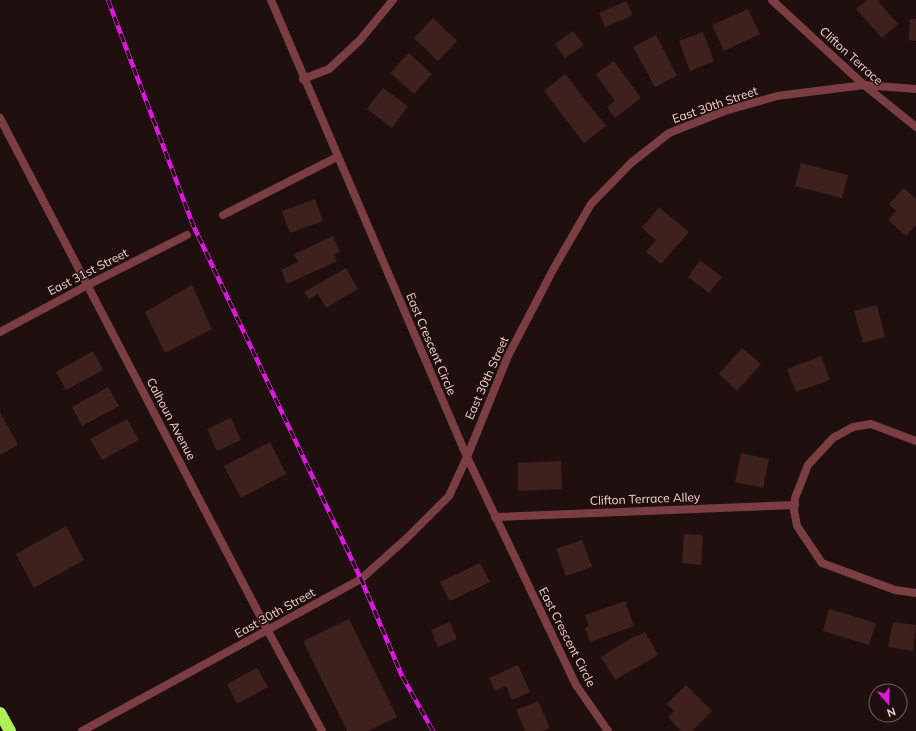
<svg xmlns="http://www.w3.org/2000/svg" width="916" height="731" font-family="Mulish,sans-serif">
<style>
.building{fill:#3e201d}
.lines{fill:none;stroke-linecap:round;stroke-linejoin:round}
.street{stroke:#7a3e42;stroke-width:8}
.highway{stroke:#b1ef58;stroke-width:12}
.rail-casing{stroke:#e016e2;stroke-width:4.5}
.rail{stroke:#1f100f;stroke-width:3;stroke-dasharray:9;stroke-linecap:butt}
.labels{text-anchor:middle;stroke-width:3;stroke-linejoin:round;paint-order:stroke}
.street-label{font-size:12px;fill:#fbd1d1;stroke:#1f100f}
</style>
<rect width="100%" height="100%" fill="#1f100f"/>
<g class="building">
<path d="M867,0H880L878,1L898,24L882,38L856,9Z"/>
<path d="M626,1L633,15L605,27L599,13Z"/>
<path d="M748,9L760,34L724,51L712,25Z"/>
<path d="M433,18L457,41L438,61L414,38Z"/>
<path d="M910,19H916V41L909,40Z"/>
<path d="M573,31L584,45L565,58L555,44Z"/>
<path d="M703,32L714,61L690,71L679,41Z"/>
<path d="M656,35L677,76L655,87L633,47Z"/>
<path d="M409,53L432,74L414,94L390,73Z"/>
<path d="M614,61L641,98L615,118L607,107L615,101L596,74Z"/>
<path d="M565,74L606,126L584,143L544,91Z"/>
<path d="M383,88L408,106L392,128L367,109Z"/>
<path d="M801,163L848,175L842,198L795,186Z"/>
<path d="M904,188L916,199V225L906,236L888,220L896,211L889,204Z"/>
<path d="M315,199L323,221L290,233L282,211Z"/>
<path d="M659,207L689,232L661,264L646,252L656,240L642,228Z"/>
<path d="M333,236L340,252L334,254L337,261L287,284L281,270L298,262L294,254Z"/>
<path d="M700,260L722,277L709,293L688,277Z"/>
<path d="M346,268L358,289L326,308L318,294L309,299L304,292Z"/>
<path d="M192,285L212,329L165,353L145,312Z"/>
<path d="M877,305L885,337L863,343L854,311Z"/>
<path d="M742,348L761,364L737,391L719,374Z"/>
<path d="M93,351L103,370L66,390L56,372Z"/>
<path d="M821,356L830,380L796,392L787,369Z"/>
<path d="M108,387L119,406L82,426L72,407Z"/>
<path d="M0,412L18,445L0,455Z"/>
<path d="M231,418L241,440L217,451L207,429Z"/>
<path d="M127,419L139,440L102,460L90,439Z"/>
<path d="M270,442L286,474L241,498L224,466Z"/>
<path d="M741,453L769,459L763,488L735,482Z"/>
<path d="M561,461L562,489L518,491V463Z"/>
<path d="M66,526L84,560L34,588L16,554Z"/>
<path d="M684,534L703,535L701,565L682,563Z"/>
<path d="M582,540L592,567L566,576L556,549Z"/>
<path d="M480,563L490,582L450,601L440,582Z"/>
<path d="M625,601L634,626L590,642L585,628L589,626L585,615Z"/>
<path d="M829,609L876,623L869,645L823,631Z"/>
<path d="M349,619L397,717L368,731H347L303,641Z"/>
<path d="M450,622L457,639L438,647L431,630Z"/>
<path d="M893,622L916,625L913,651L888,647Z"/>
<path d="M645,632L658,655L615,680L601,657L635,636V637Z"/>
<path d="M518,665L530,692L512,700L506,686L495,691L489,678Z"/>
<path d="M257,668L268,687L237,704L227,684Z"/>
<path d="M686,685L712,711L692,731H681L668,717L674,711L667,704Z"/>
<path d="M538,701L550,728L543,731H525L516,710Z"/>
</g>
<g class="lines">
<g class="street">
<path d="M271,0L467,457L576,685L608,731"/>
<path d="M772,0L864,85L916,127"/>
<path d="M303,79L329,69L360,40L393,0"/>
<path d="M0,118L268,631L322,731"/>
<path d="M223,215L337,157"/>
<path d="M0,332L88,285L187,235"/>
<path d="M916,441L871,424L853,427L833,438L808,465L795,498L794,510L797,526L822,563L895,590L916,593"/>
<path d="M495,517L795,505"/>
<path d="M82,731L361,579L407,538L449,496L467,457L508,356L554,268L591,204L631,163L669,133L725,111L777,96L864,85L916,89"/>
</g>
<path class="highway" d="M0,713L10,731"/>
<g class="rail-casing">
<path id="rail" d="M108,0L193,225L361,579L402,676L433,731"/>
</g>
<use href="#rail" class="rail"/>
</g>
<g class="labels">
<g class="street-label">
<text transform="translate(851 56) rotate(42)" y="4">Clifton Terrace</text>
<text transform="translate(715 105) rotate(-19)" y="4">East 30th Street</text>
<text transform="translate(88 272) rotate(-27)" y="4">East 31st Street</text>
<text transform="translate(431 344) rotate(67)" y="4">East Crescent Circle</text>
<text transform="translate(487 378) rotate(-66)" y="4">East 30th Street</text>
<text transform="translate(171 419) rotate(62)" y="4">Calhoun Avenue</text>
<text transform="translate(645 499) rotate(-2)" y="4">Clifton Terrace Alley</text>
<text transform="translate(275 613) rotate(-29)" y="4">East 30th Street</text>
<text transform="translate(567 637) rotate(63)" y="4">East Crescent Circle</text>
</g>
</g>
<g transform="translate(888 703) rotate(161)"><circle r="19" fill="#1f100f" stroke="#775d5d"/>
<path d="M0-3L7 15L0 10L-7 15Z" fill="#e016e2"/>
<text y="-6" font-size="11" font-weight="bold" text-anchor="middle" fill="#fbd1d1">N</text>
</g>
</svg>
